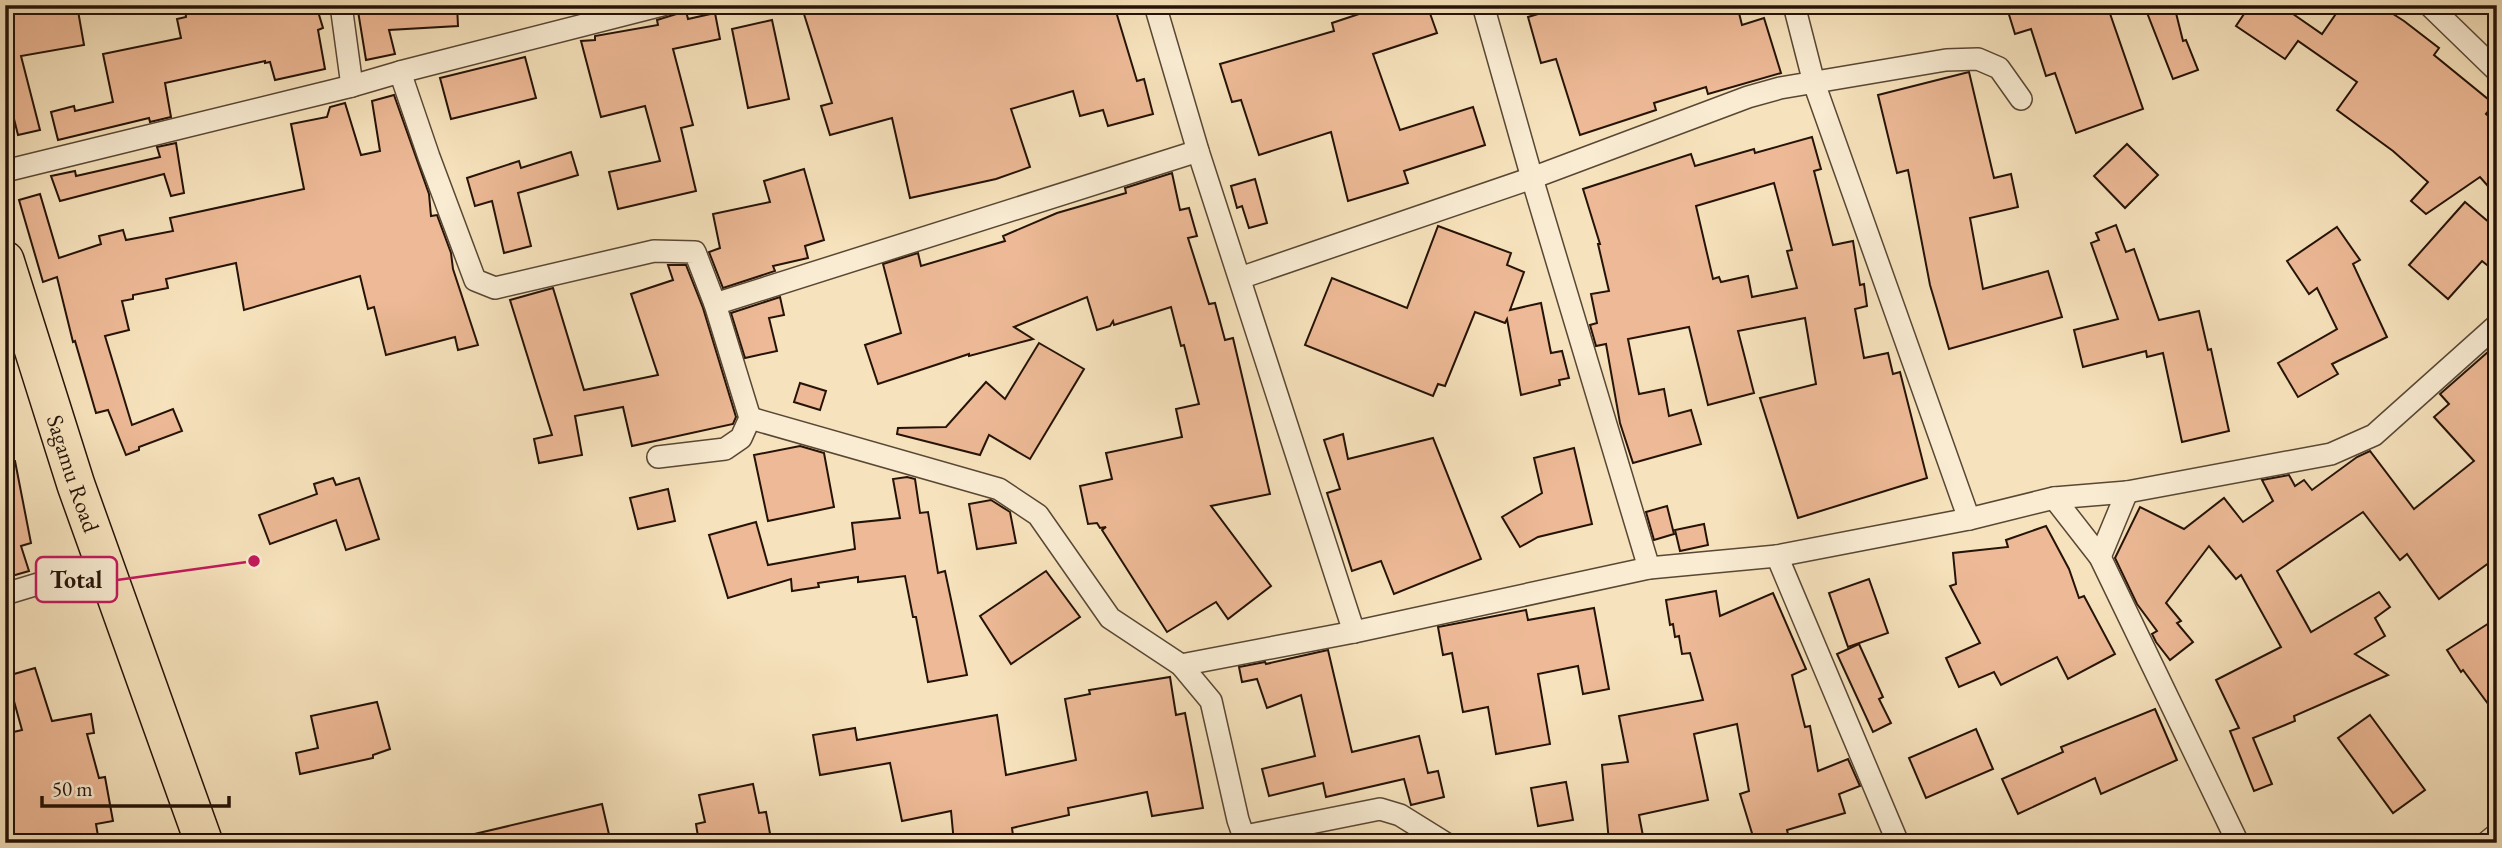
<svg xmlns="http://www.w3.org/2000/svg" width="2502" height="848" font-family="'EB Garamond',serif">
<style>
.building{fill:#edb996;stroke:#251307;stroke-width:2;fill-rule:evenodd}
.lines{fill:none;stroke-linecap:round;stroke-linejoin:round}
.minor-casing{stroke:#594734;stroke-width:24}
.trunk-casing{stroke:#251307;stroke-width:40}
.minor{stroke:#f9ecd3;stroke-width:21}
.trunk{stroke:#f6e2bc;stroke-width:37}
.labels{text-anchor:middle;stroke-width:5;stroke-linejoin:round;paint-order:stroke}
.street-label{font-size:23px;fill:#251307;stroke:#f9ecd3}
.leader{fill:none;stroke:#c2185b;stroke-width:2.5}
.callout-dot{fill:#c2185b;stroke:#f9ecd3;stroke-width:2.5}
.callout{fill:#f9ecd3;stroke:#c2185b;stroke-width:2.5}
.callout-label{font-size:24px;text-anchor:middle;font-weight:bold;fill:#251307}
</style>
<rect width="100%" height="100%" fill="#f6e2bc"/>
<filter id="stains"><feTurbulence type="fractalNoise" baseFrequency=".00286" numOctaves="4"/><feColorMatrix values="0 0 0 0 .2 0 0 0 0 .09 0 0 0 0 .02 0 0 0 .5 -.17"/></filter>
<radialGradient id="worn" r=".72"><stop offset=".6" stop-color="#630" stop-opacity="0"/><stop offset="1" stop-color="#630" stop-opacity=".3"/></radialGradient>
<g class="building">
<path d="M5,5H77L84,45L21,56L40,130L18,135L5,83Z"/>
<path d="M185,5H316L323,28L318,30L325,69L275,80L270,62L265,63V61L165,83L171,117L150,122L149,118L58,140L51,112L74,106L75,111L113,102L103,54L181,38L177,19L186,17Z"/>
<path d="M357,5H457L458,26L389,30L395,54L366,60Z"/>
<path d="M821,5H1114L1137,81L1144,79L1153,114L1108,126L1103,110L1080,116L1073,91L1011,109L1030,167L996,179L910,198L892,118L830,135L821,106L832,103L803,11Z"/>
<path d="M1386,5H1427L1437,33L1373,54L1400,130L1473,107L1485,145L1404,171L1408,183L1348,201L1331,132L1259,155L1241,100L1232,102L1220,64L1334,31L1332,23Z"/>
<path d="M1568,5H1737L1742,25L1764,18L1781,73L1708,94L1706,87L1654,103L1656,110L1580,135L1556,59L1541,63L1528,17Z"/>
<path d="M2006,5H2107L2143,109L2076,133L2055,73L2046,76L2031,29L2015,34Z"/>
<path d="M2144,5H2174L2183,41L2186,40L2198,70L2173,79Z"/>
<path d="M2250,5H2280L2322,34L2342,5H2379L2404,21L2439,48L2434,55L2494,104L2486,114L2497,124V175L2487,185L2480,177L2426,214L2411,201L2428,182L2393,151L2337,110L2357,82L2298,41L2285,59L2236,26Z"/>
<path d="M686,11L688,19L715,13L720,39L673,49L693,125L681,128L696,191L618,209L609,172L660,161L645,106L601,117L581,41L595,40V36L658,25L657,20Z"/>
<path d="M772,20L789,99L748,108L732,29Z"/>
<path d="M525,57L536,98L451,119L440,78Z"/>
<path d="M1969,72L1994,178L2011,174L2018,207L1970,218L1983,289L2048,271L2062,317L1949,349L1930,285L1908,170L1897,173L1878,95Z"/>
<path d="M394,95L429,194L431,216L437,215L451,253L453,269L478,345L458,350L455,337L386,355L374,307L368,309L360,276L244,310L236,263L166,279L168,288L133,295V299L122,301L129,330L105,336L132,425L173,409L182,431L139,447V450L126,455L108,410L96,413L75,341L73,342L57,277L43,282L19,200L40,194L59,258L101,244L99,236L123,230L126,240L173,231L170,218L304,189L291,124L327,117L330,107L345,103L361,155L380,151L372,101Z"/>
<path d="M1812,137L1821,169L1814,171L1833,245L1853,241L1860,285L1864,284L1867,306L1855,309L1864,358L1888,353L1893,374L1900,372L1927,478L1798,518L1760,398L1816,384L1805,318L1738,331L1754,393L1708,405L1689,327L1628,339L1639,394L1664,389L1669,416L1691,410L1701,444L1633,463L1620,423L1606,344L1596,346L1590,325L1597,323L1591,294L1609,291L1598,244H1600L1583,189L1691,154L1695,166L1754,149L1755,153ZM1774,183L1792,250L1787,251L1797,288L1752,297L1748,276L1721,282L1719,277L1713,279L1696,206Z"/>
<path d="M176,143L184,193L171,196L164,174L60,201L51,176L75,171L76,176L160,157L157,147Z"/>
<path d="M2127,144L2158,175L2125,208L2094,176Z"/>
<path d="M571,152L578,175L518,193L531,246L504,253L492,201L475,206L467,178L519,161L521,168Z"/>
<path d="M804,169L824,240L805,246L808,258L773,266L775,271L723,288L709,252L720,248L713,214L770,202L764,181Z"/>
<path d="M1172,173L1180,210L1189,208L1197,236L1188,238L1209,304L1215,303L1225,340L1233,338L1270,494L1211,506L1271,586L1228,619L1216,602L1167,632L1102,530L1106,527L1100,528L1097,523L1088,524L1080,486L1112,479L1106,453L1182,437L1176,409L1199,404L1184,345L1181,346L1171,307L1114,325L1113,321L1110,326L1097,330L1087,297L1014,327L1033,339L969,356V354L878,384L865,345L901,333L883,264L918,253L921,266L1005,241L1003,236L1057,213L1126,193L1125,188Z"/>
<path d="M1255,179L1267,223L1249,228L1242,206L1237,208L1231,186Z"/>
<path d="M2465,202L2497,229V273L2482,261L2448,299L2409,265Z"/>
<path d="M2116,225L2126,252L2134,249L2159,320L2199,311L2208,350L2211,349L2229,431L2182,442L2163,353L2147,357L2146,351L2083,367L2074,330L2118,319L2091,243L2099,240L2096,233Z"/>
<path d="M1438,226L1511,253L1507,265L1524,272L1510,310L1541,303L1551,353L1562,351L1569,378L1559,380L1560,385L1521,395L1507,319L1505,323L1475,312L1445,386L1438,384L1433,396L1305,345L1332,278L1407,308Z"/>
<path d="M2337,227L2360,260L2353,264L2387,337L2332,364L2338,374L2298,397L2278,363L2337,329L2317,288L2309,294L2287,261Z"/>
<path d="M668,265H686L703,308L736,417L733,424L632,446L623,407L575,416L582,455L539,463L534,439L552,435L510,300L553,288L584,390L658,375L631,294L673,280Z"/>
<path d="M780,297L784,315L769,318L777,351L745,358L731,313Z"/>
<path d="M1039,343L1084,369L1030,459L989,435L980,455L897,434L898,428L946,427L986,382L1005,399Z"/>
<path d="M2497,344V483L2489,490L2496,499L2489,505L2497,514V557L2439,599L2407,554L2400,560L2363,512L2277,571L2311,632L2379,592L2390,607L2375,618L2385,636L2355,654L2388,675L2294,716L2295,721L2253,738L2272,784L2254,791L2230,731L2239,728L2216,680L2281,647L2241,575L2236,579L2209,546L2166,603L2181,621L2177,623L2193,642L2170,660L2156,642L2152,634L2157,631L2137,604L2115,558L2140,507L2184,529L2224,498L2243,522L2273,501L2262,480L2289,475L2295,486L2304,480L2312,490L2357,457L2370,451L2414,509L2474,461L2434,417L2449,404L2440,394Z"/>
<path d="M800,383L826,391L820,410L794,402Z"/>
<path d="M1343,434L1348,459L1433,438L1481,559L1394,594L1381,561L1352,571L1327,493L1340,489L1324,440Z"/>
<path d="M800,446L824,453L834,507L768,521L754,455Z"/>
<path d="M1574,448L1592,524L1538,537L1520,547L1502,517L1542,493L1534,458Z"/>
<path d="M15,461L31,543L21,546L29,571L5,578V462Z"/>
<path d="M907,477L915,479L920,513L928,512L938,573L945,571L967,675L928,682L916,617H913L905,576L858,582V577L818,583L819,587L792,591L791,579L728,598L709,535L756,522L768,565L855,549L852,523L900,518L893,479Z"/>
<path d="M333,478L336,485L359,478L379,539L346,550L336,520L270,544L259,515L317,494L314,484Z"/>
<path d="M668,489L675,521L638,529L630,498Z"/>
<path d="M991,500L1010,512L1016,543L977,549L969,504Z"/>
<path d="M1667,506L1674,534L1654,540L1646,512Z"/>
<path d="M1704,524L1708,545L1680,551L1675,530Z"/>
<path d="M2046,526L2069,569L2079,598L2084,596L2115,654L2068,679L2057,657L2001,685L1994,672L1959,687L1946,658L1980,643L1950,586L1956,584L1953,553L2008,547L2006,540Z"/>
<path d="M1046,571L1080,617L1011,664L980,616Z"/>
<path d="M1869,579L1888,633L1848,647L1829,593Z"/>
<path d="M1716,591L1720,616L1773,593L1806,669L1792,675L1805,727L1810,726L1818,771L1848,759L1860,786L1839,794L1845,813L1787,830L1790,843H1755L1740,794L1749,791L1737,724L1694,734L1708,800L1639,815L1643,836L1609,842L1602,765L1628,762L1619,716L1703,700L1690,653L1682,654L1679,636L1675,637L1673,624L1670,625L1666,600Z"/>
<path d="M1594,608L1609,689L1583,694L1578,666L1538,674L1550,744L1496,754L1488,707L1463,712L1452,653L1443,655L1438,627L1526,610L1528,620Z"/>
<path d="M2497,618V716L2463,670L2461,672L2447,650Z"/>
<path d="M1859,644L1883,697L1879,699L1891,723L1873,732L1837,654Z"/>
<path d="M1328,650L1352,752L1419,736L1428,773L1438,771L1444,797L1411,805L1404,779L1326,797L1323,783L1269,796L1262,769L1315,756L1301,695L1267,708L1257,679L1242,682L1239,667L1265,662L1266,664Z"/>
<path d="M35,668L52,721L91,714L94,733L87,734L99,778L105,777L113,821L96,824L98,836L72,843H5V734L22,730L7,676Z"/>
<path d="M1170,677L1176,715L1185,713L1203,808L1152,816L1147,792L1068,808L1069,815L1012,828L1014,843H954L951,811L902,821L890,763L820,775L813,735L855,728L857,740L997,715L1006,775L1076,760L1065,699L1090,694L1089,690Z"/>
<path d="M377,702L390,749L373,755V758L300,774L296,753L318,748L311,716Z"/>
<path d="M2155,709L2177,760L2101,794L2095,778L2018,814L2002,779L2063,752L2061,747Z"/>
<path d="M2370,715L2425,790L2393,813L2338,738Z"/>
<path d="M1976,729L1993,769L1926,798L1909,758Z"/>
<path d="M1566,782L1573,820L1538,826L1531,788Z"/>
<path d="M753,784L759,813L766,812L771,839L764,841L765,843H699L696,824L705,822L699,795Z"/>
<path d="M602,804L611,843H471L470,835Z"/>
</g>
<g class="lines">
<g class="minor-casing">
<g id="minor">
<path d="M341,5L352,86"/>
<path d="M1155,5L1198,151L1354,632"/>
<path d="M1483,5L1532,178L1649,568"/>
<path d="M1794,5L1814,83L1969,519"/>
<path d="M2429,5L2497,71"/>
<path d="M400,72L429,157L475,280L495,288L654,251L695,252L715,304L750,418L741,438L725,449L658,457"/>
<path d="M5,171L352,86L400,72L662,5"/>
<path d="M1240,278L1532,178L1748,97L1780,88L1946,60L1978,59L1999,68L2021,99"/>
<path d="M715,304L1198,151"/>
<path d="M750,418L999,489L1038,515L1110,618L1181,665L1211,701L1238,820L1246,843"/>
<path d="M2054,498L2100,557L2238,843"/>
<path d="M1777,556L1898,843"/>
<path d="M2100,557L2127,492"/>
<path d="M5,594L104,564"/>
<path d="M1181,665L1354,632L1649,568L1777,556L1969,519L2054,498L2127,492L2331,454L2374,435L2497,325"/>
<path d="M1245,836L1380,809L1400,815L1445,843"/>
<path d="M2486,843L2497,834"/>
</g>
</g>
<g class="trunk-casing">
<g id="trunk">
<path id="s1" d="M5,260L76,485L204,843"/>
</g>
</g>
<use href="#minor" class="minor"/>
<use href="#trunk" class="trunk"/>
</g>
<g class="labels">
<g class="street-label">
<text dy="8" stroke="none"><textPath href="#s1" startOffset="224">Sagamu Road</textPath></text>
</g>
</g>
<path class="leader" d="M254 561L117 580"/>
<circle class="callout-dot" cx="254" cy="561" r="7"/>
<rect class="callout" x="36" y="557" width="81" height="45" rx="7"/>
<g class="callout-label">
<text x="76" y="588">Total</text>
</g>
<rect width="2502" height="848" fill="none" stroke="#f6e2bc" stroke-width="28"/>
<rect x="7" y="7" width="2488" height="834" fill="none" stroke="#251307" stroke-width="3.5"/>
<rect x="14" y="14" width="2474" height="820" fill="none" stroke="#251307" stroke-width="2"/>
<path d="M42 796v10h187v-10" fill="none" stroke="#251307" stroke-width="3.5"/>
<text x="52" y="796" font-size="21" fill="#251307" stroke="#f9ecd3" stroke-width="5" paint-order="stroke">50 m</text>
<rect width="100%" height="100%" filter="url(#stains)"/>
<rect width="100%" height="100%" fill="url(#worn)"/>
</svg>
